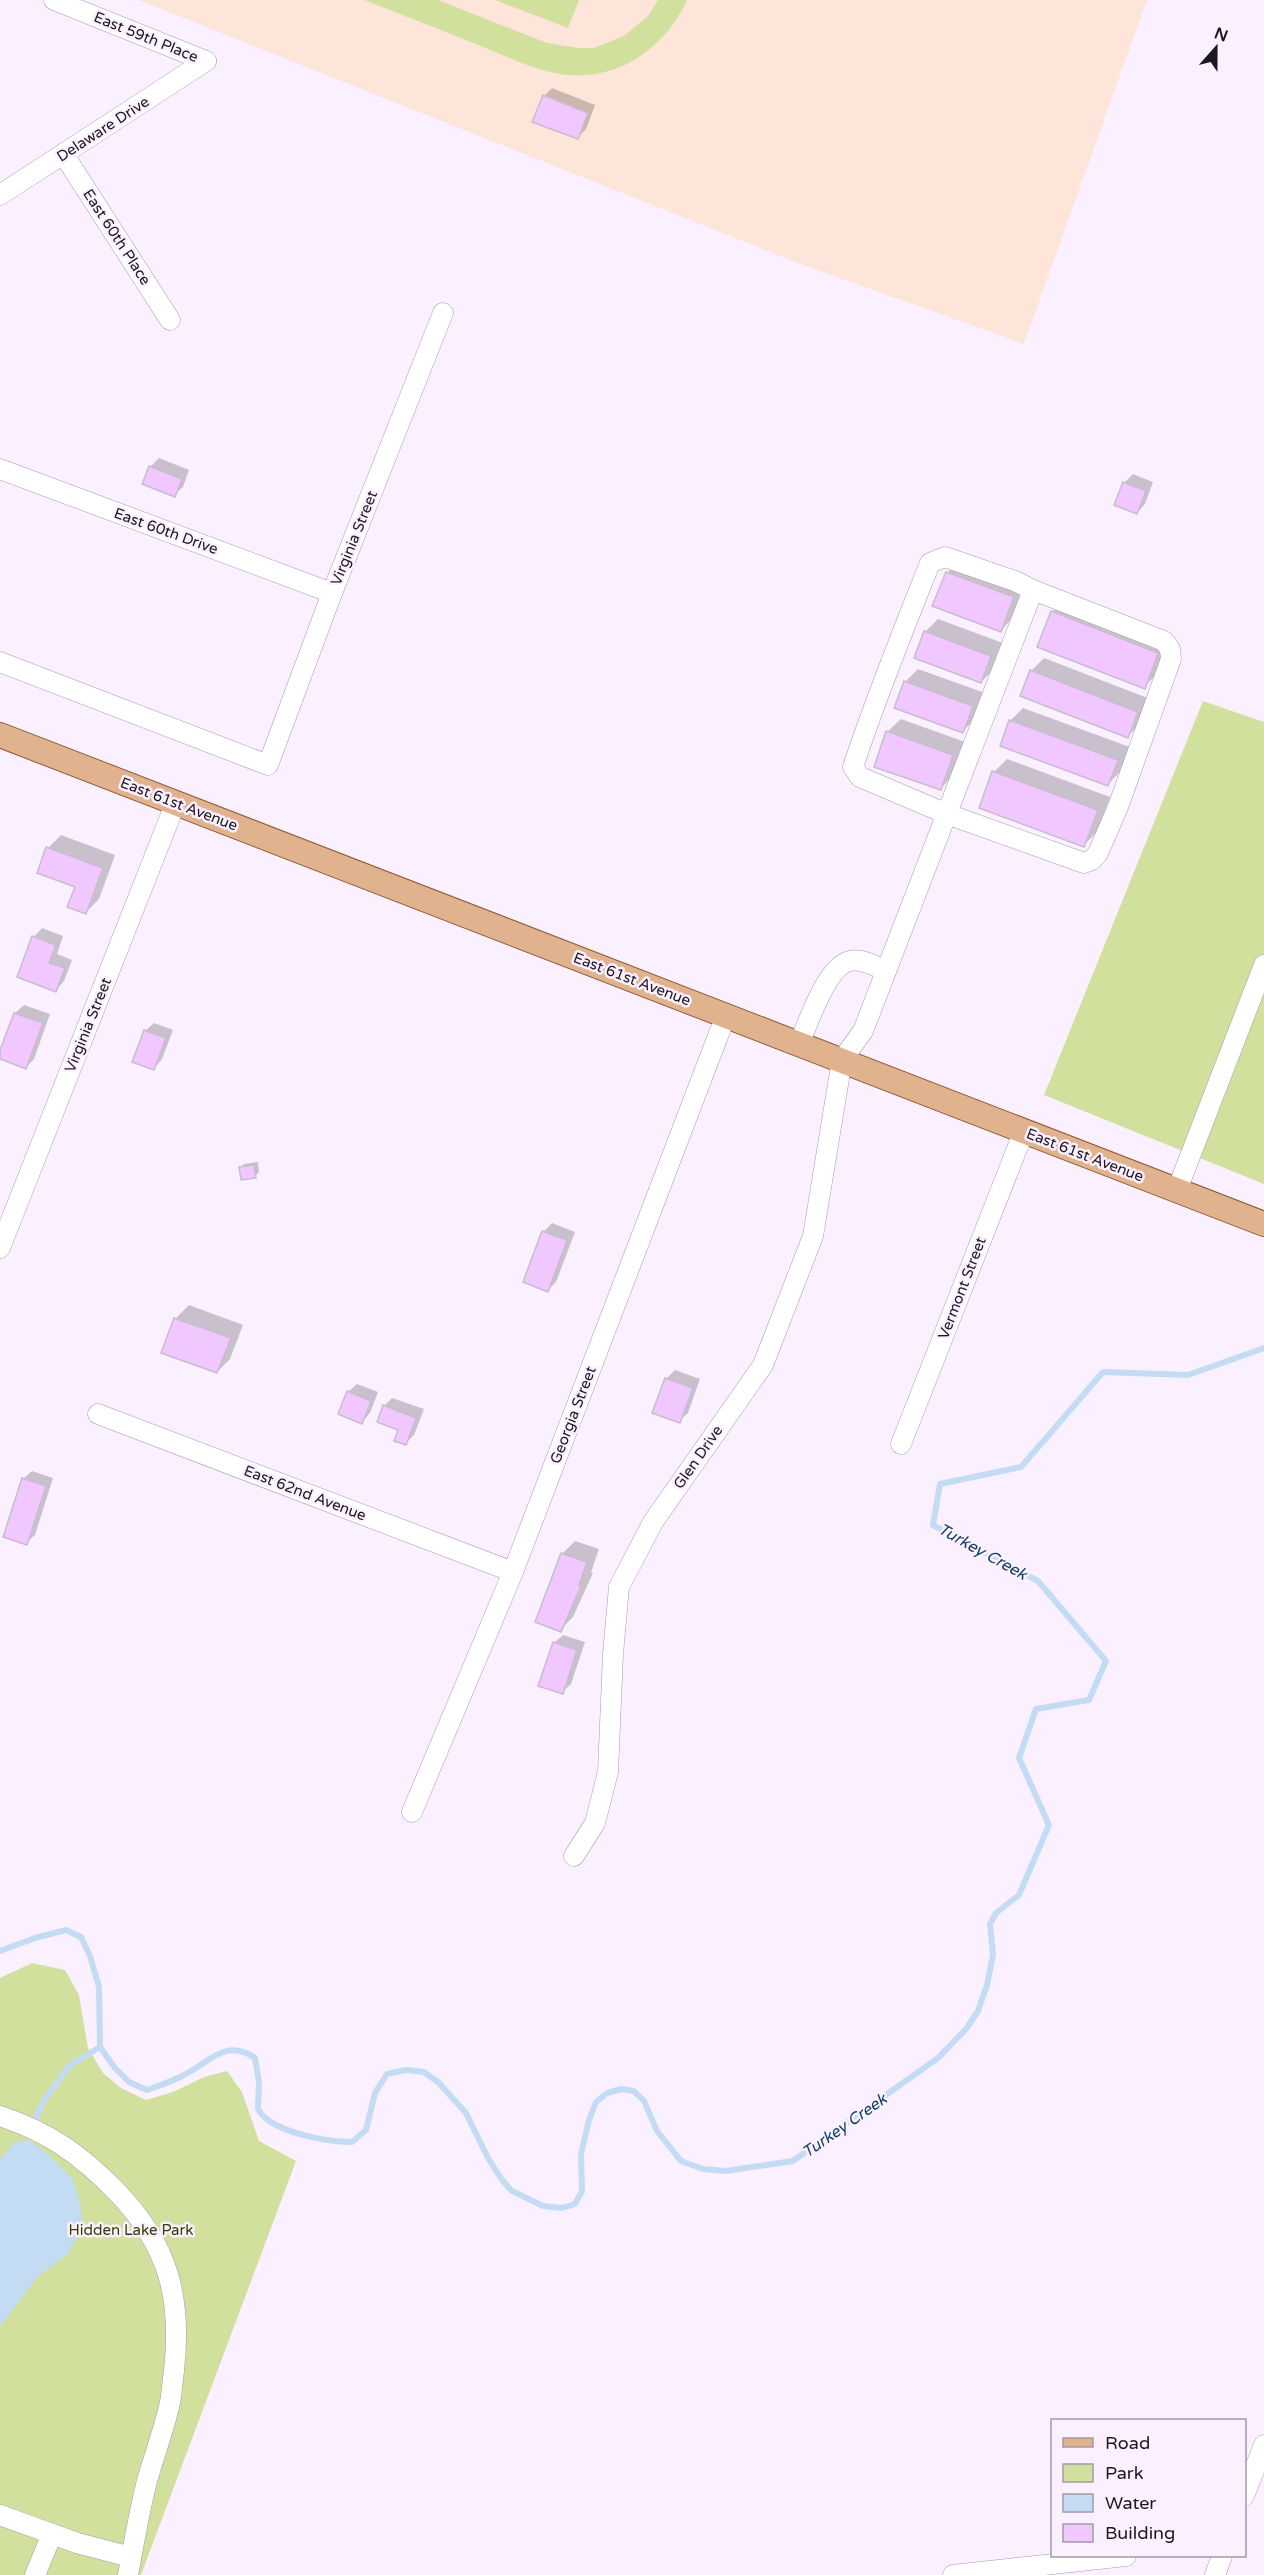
<svg xmlns="http://www.w3.org/2000/svg" width="1264" height="2575" font-family="'Varela Round',sans-serif">
<style>
.education{fill:#fde5da}
.green{fill:#d2e09d}
.water{fill:#c3dcf4}
.shadow{fill:#0003}
.lines{fill:none;stroke-linecap:round;stroke-linejoin:round}
.stream{stroke:#c3dcf4;stroke-width:6}
.building{fill:#f0c7fe;stroke:#c9bccd;stroke-width:1.5}
.minor-casing{stroke:#a89bac;stroke-width:21}
.major-casing{stroke:#8e5c35;stroke-width:26}
.minor{stroke:#fff;stroke-width:20}
.major{stroke:#e0b38e;stroke-width:24}
.labels{text-anchor:middle;stroke-width:5;stroke-linejoin:round;paint-order:stroke}
.street-label{font-size:15px;fill:#1d181e;stroke:#fbf0ff}
.park-label{font-size:15px;fill:#353e00;stroke:#fbf0ff}
.water-label{font-size:16px;font-style:italic;fill:#113f65;stroke:#fbf0ff}
</style>
<rect width="100%" height="100%" fill="#fbf0ff"/>
<path class="education" d="M139,0H1147L1024,344L800,264Z"/>
<g class="green">
<path d="M364,0H438L547,43L578,48H594L624,36L648,16L658,0H687C663,52 612,85 554,73C527,67 501,54 476,44C439,29 402,15 364,0Z"/>
<path d="M495,0H579L568,28Z"/>
<path d="M1203,701L1264,722V1184L1044,1095Z"/>
<path d="M32,1963L65,1970L79,1995L88,2048L103,2073L121,2088L146,2100L173,2092L204,2077L227,2071L242,2092L259,2141L296,2161L141,2575H0V1978Z"/>
</g>
<path class="water" d="M28,2140L49,2155L73,2179L80,2203L83,2226L68,2254L38,2276L0,2327V2159L15,2142Z"/>
<g class="shadow">
<path d="M552,88L595,105L586,129L577,138L544,96Z"/>
<path d="M159,458L189,470L183,487L174,495L150,467Z"/>
<path d="M1133,474L1153,482L1145,504L1137,513L1124,483Z"/>
<path d="M960,560L1026,584L1014,617L1001,630L947,573Z"/>
<path d="M1065,599L1170,640L1157,674L1144,687L1052,612Z"/>
<path d="M938,619L1003,643L994,669L981,682L925,632Z"/>
<path d="M1044,658L1150,699L1141,723L1128,736L1031,671Z"/>
<path d="M918,669L985,693L976,718L963,731L905,682Z"/>
<path d="M1023,708L1130,747L1121,771L1108,784L1010,721Z"/>
<path d="M901,719L965,742L953,776L940,789L887,732Z"/>
<path d="M1007,759L1110,797L1097,832L1084,845L994,772Z"/>
<path d="M61,835L115,855L99,899L86,912L77,886L48,848Z"/>
<path d="M42,928L63,936L57,954L72,960L64,981L56,990L34,937Z"/>
<path d="M24,1005L50,1014L34,1059L26,1067L0,1058L15,1013Z"/>
<path d="M154,1023L173,1030L162,1059L154,1068L145,1031Z"/>
<path d="M258,1162L259,1172L255,1176L241,1168L244,1164Z"/>
<path d="M552,1223L575,1232L556,1282L548,1290L543,1232Z"/>
<path d="M189,1305L243,1325L230,1359L217,1372L163,1352L176,1318Z"/>
<path d="M675,1370L700,1379L688,1413L679,1421L654,1412L667,1378Z"/>
<path d="M357,1384L378,1392L370,1413L362,1422L348,1392Z"/>
<path d="M392,1398L424,1409L414,1435L406,1443L400,1429L384,1406Z"/>
<path d="M32,1471L53,1478L35,1535L26,1543L23,1479Z"/>
<path d="M575,1541L599,1549L591,1572L593,1573L573,1617L560,1630L562,1554Z"/>
<path d="M563,1635L585,1642L571,1684L562,1692L554,1643Z"/>
</g>
<g class="lines">
<g class="stream">
<path d="M0,1951L35,1938L66,1930L81,1937L90,1956L99,1987L100,2047L115,2068L129,2082L147,2090C158,2086 171,2082 182,2076C208,2064 225,2037 255,2058L259,2082L258,2109C270,2132 327,2142 352,2142L366,2130L375,2093L387,2074L406,2070L424,2072L438,2082L466,2113L488,2158L502,2180L512,2191L543,2206L562,2208L575,2204L582,2191L581,2154L589,2120L596,2102L607,2093L621,2089L634,2091L644,2101L657,2131L681,2161L703,2169L726,2171L793,2161L938,2058L966,2029L978,2011L987,1985L993,1955L990,1924L996,1913L1019,1895L1049,1825L1019,1758L1036,1709L1089,1700L1106,1661L1038,1581L933,1525L940,1484L1021,1467L1103,1372L1188,1375L1264,1348"/>
<path d="M36,2118L43,2102L70,2065L100,2047"/>
</g>
</g>
<g class="building">
<path d="M543,95L588,113L578,139L532,122Z"/>
<path d="M149,466L182,479L175,497L142,484Z"/>
<path d="M1123,482L1146,491L1137,514L1114,505Z"/>
<path d="M946,572L1014,597L1001,632L932,606Z"/>
<path d="M1051,611L1158,653L1145,689L1037,647Z"/>
<path d="M924,631L991,656L981,683L914,658Z"/>
<path d="M1030,670L1138,712L1128,738L1020,696Z"/>
<path d="M904,681L973,706L963,733L894,708Z"/>
<path d="M1009,720L1118,760L1108,786L1000,746Z"/>
<path d="M886,731L953,755L941,790L874,767Z"/>
<path d="M992,771L1098,810L1084,847L979,808Z"/>
<path d="M46,847L103,868L86,914L67,907L75,887L37,873Z"/>
<path d="M32,936L56,945L49,963L65,968L56,992L17,977Z"/>
<path d="M14,1013L43,1023L26,1069L0,1059V1050Z"/>
<path d="M144,1030L166,1038L154,1070L132,1062Z"/>
<path d="M254,1165L256,1178L241,1180L239,1167Z"/>
<path d="M542,1231L567,1240L548,1292L523,1282Z"/>
<path d="M174,1318L231,1338L217,1373L161,1353Z"/>
<path d="M665,1378L693,1388L680,1423L652,1413Z"/>
<path d="M347,1391L371,1401L362,1424L338,1414Z"/>
<path d="M383,1405L416,1418L406,1445L394,1441L398,1430L377,1422Z"/>
<path d="M22,1478L46,1486L27,1545L3,1537Z"/>
<path d="M561,1553L587,1562L579,1585L581,1586L561,1632L535,1622Z"/>
<path d="M553,1642L577,1650L563,1694L538,1686Z"/>
</g>
<g class="lines">
<g class="minor-casing">
<g id="minor">
<path d="M54,0L206,61"/>
<path d="M64,155L170,320"/>
<path d="M0,195L206,61"/>
<path d="M0,469L332,593"/>
<path d="M0,662L268,765L332,593L443,313"/>
<path d="M799,1044C808,1023 827,965 850,961C862,958 876,966 886,971"/>
<path d="M1177,1190L1264,965"/>
<path d="M0,1248L176,802"/>
<path d="M98,1414L513,1572"/>
<path d="M901,1444L1024,1131"/>
<path d="M412,1812L513,1572L726,1015"/>
<path d="M574,1856L595,1823L608,1772L613,1654L619,1587L653,1522L763,1365L813,1236L842,1060L863,1031L1033,590L1164,641L1170,649L1171,659L1118,807L1098,853L1092,860L1084,863L947,814L860,777L853,767C876,697 903,631 930,563L945,557L1015,581L1033,590"/>
<path d="M0,2116C50,2133 80,2154 117,2192C169,2246 182,2298 174,2371C172,2383 172,2396 169,2407C163,2432 154,2456 147,2481C139,2512 134,2543 128,2575"/>
<path d="M1244,2496L1264,2445"/>
<path d="M0,2515L77,2543L131,2557"/>
<path d="M35,2575L52,2534"/>
<path d="M953,2575L1126,2556"/>
<path d="M1215,2575L1222,2556"/>
</g>
</g>
<g class="major-casing">
<path id="major" d="M0,735L1264,1224"/>
</g>
<use href="#minor" class="minor"/>
<use href="#major" class="major"/>
</g>
<g class="labels">
<g class="street-label">
<text transform="translate(146 37) rotate(22)" y="5">East 59th Place</text>
<text transform="translate(103 129) rotate(-33)" y="5">Delaware Drive</text>
<text transform="translate(117 237) rotate(57)" y="5">East 60th Place</text>
<text transform="translate(166 531) rotate(20)" y="5">East 60th Drive</text>
<text transform="translate(354 538) rotate(-68)" y="5">Virginia Street</text>
<text transform="translate(179 804) rotate(21)" y="5">East 61st Avenue</text>
<text transform="translate(632 979) rotate(21)" y="5">East 61st Avenue</text>
<text transform="translate(88 1025) rotate(-68)" y="5">Virginia Street</text>
<text transform="translate(1085 1155) rotate(21)" y="5">East 61st Avenue</text>
<text transform="translate(962 1288) rotate(-69)" y="5">Vermont Street</text>
<text transform="translate(573 1415) rotate(-69)" y="5">Georgia Street</text>
<text transform="translate(698 1457) rotate(-55)" y="5">Glen Drive</text>
<text transform="translate(305 1493) rotate(21)" y="5">East 62nd Avenue</text>
</g>
<g class="park-label">
<text x="131" y="2235">Hidden Lake Park</text>
</g>
<g class="water-label">
<text transform="translate(983 1551) rotate(29)" y="6">Turkey Creek</text>
<text transform="translate(844 2125) rotate(-35)" y="6">Turkey Creek</text>
</g>
</g>
<rect x="1051" y="2419" width="195" height="138" fill="#fbf0ff" stroke="#a29aa5" stroke-width="1.5"/>
<rect x="1063" y="2438" width="30" height="9" fill="#e0b38e" stroke="#a29aa5" stroke-width="1.5"/>
<text x="1105" y="2449" font-size="18" fill="#1d181e">Road</text>
<rect x="1063" y="2464" width="30" height="18" fill="#d2e09d" stroke="#a29aa5" stroke-width="1.5"/>
<text x="1105" y="2479" font-size="18" fill="#1d181e">Park</text>
<rect x="1063" y="2494" width="30" height="18" fill="#c3dcf4" stroke="#a29aa5" stroke-width="1.5"/>
<text x="1105" y="2509" font-size="18" fill="#1d181e">Water</text>
<rect x="1063" y="2524" width="30" height="18" fill="#f0c7fe" stroke="#a29aa5" stroke-width="1.5"/>
<text x="1105" y="2539" font-size="18" fill="#1d181e">Building</text>
<g transform="translate(1216 48) rotate(21)" stroke="#fbf0ff" stroke-width="4.5" paint-order="stroke">
<path d="M0-4.5L10 22L0 15L-10 22Z" fill="#1d181e"/>
<text y="-9" font-size="16" font-weight="bold" text-anchor="middle" fill="#1d181e">N</text>
</g>
</svg>
